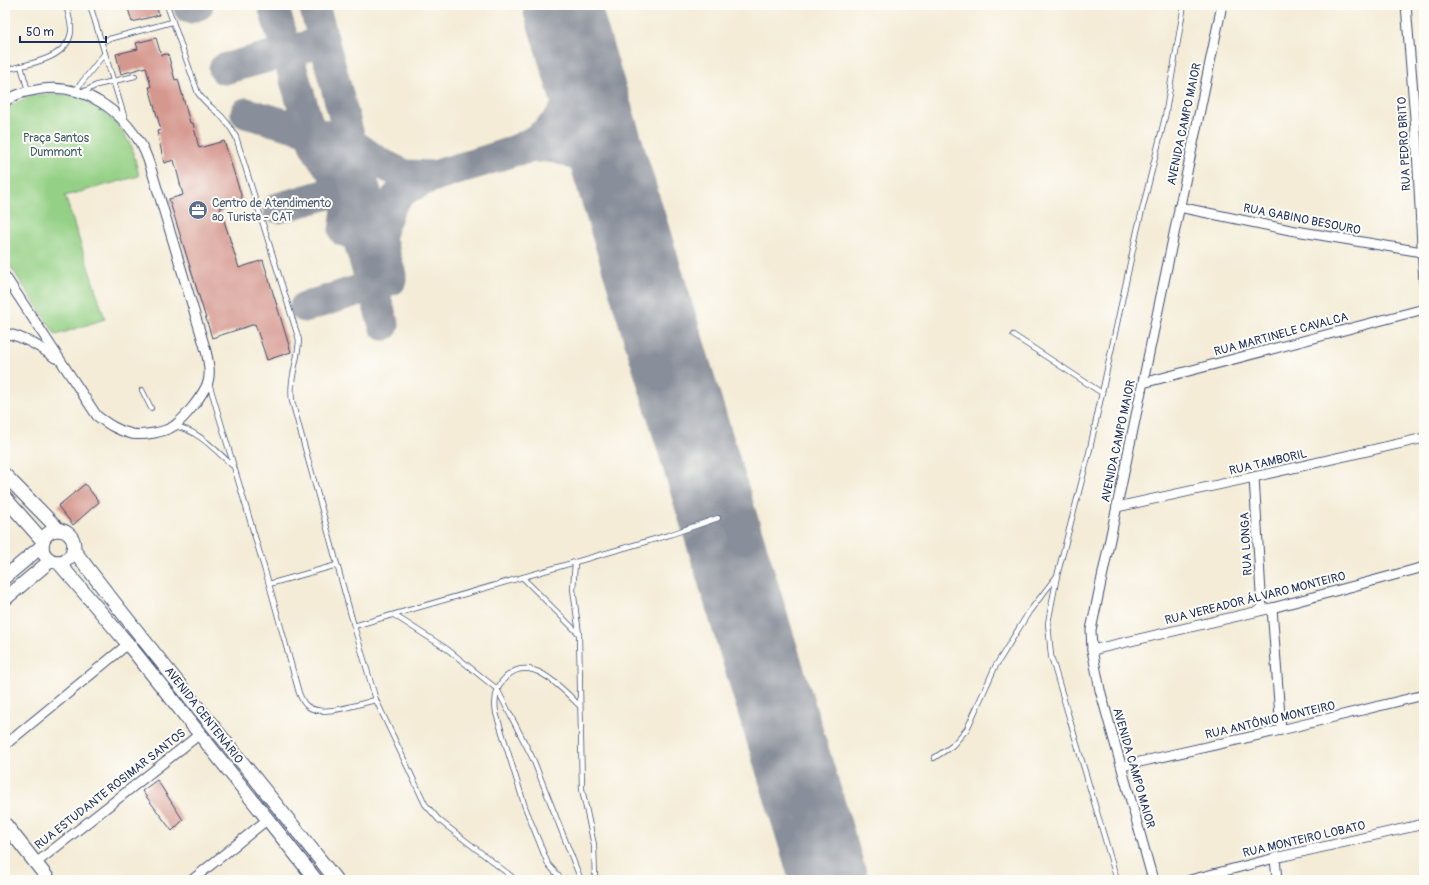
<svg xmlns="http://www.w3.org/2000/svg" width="1429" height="885" font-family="Pangolin,sans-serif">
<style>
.green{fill:#94d085;stroke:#588072}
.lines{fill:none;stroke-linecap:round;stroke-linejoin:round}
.taxiway{stroke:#888e9a;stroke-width:31}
.runway{stroke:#888e9a;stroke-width:77}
.building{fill:#d5988f}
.lane-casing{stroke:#3c4b70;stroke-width:6}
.street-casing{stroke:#3c4b70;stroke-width:11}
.secondary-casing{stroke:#3c4b70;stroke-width:15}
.lane{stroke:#fff;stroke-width:4.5}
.street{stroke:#fff;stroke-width:9}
.secondary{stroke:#fff;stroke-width:13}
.labels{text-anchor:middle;stroke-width:4;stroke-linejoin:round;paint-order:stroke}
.street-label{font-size:12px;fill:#1b2f5e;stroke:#fdfcf7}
.park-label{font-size:12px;fill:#3f5f6a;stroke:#fdfcf7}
.service-label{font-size:12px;fill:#4e5e75;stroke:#fdfcf7;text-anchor:start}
</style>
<rect width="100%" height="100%" fill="#fdfcf7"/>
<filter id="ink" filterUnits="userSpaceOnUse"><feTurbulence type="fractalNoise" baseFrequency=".025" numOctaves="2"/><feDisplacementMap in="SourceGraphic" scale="8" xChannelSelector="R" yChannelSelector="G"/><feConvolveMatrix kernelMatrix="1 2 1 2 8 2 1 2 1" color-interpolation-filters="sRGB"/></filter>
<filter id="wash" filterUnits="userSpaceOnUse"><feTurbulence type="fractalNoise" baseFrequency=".012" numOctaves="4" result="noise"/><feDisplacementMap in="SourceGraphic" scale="16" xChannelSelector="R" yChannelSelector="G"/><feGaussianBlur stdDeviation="0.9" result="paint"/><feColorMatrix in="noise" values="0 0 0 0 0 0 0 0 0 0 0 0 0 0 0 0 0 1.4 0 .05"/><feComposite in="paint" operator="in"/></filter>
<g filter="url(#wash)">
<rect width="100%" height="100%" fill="#f4ecd7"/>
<path class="green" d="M53,94L78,96L97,106L119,126L132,147L139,176L65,196L105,319L56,335L5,258V108L30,96Z"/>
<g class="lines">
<g class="taxiway">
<path d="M273,5L314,144C324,164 345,182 347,206C347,214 345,223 344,231L357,236L384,325"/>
<path d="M314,5L351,143L391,275"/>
<path d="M189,8L198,5"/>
<path d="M224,69L308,46"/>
<path d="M246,113L351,143L380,163L405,175L433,176"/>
<path d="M518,150C527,149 536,146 546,147C575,148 596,167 617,187"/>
<path d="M278,208L363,184"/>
<path d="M379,236C384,225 387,212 393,202C400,190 415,184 427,179C473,160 538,157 565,110C574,96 575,77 578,61"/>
<path d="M305,307L391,280"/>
</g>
<path class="runway" d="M561,5L829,880"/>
</g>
<g id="blocks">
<g class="building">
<path d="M127,5H156L159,15L132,22Z"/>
<path d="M156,38L161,55L168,54L175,80L178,79L190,123H193L199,148L224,141L243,201L220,208L239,268L263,260L291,352L267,360L255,324L212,338L169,199L183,195L174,160L164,163L157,131L161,130L149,87H151L146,67L121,74L116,54L138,49L136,43Z"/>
<path d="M85,484L99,502L73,525L58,506Z"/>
<path d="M157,780L183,820L172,831L142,791Z"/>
</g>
</g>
</g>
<g filter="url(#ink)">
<use href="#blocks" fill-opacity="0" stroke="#3c4b70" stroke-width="1"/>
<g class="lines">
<g class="lane-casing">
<g id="lane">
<path d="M90,5L125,119"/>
<path d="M167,5L198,93C204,102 210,106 218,113C226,120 231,128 236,137L299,340C298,361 289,379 292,401L354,626L669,535L718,518"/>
<path d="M102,41L172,22"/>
<path d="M21,66L28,91"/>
<path d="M5,70C27,64 67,60 71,32C72,25 68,15 67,8"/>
<path d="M75,91L105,53"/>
<path d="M81,93L97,85L135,76"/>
<path d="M1013,335L1102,393"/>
<path d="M209,383L269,584L299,693C301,698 303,703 307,706C323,718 357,704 376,700"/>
<path d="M142,390L151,408"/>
<path d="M174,426C198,430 214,449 232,465"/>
<path d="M575,563L573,589L579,634L582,789L594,845L595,880"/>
<path d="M523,578L579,634"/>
<path d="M269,584L337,565"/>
<path d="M394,615L447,649L497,689L533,759L581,880"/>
<path d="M354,626L376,700L425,804L439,820L516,880"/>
<path d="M934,758L952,746L967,729L995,667L1029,612L1056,577"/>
<path d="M562,880L548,864L525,807L496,713C494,700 495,687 506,677C531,653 560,687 579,705"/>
<path d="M1117,880L1051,656L1048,623L1057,576L1089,453L1137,231L1165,117L1184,5"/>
</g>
</g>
<g class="street-casing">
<g id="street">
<path d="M1406,5L1416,131L1424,283"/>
<path d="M5,102C15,93 30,91 42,89C85,84 121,110 142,146C147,155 150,165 153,175L206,351C208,360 211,372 208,382C203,395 186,417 174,426C165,432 144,436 132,434C118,431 108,424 97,416L5,276"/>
<path d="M1179,207L1290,230L1422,252"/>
<path d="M5,333C24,337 40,346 55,358"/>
<path d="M1143,383L1424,309"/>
<path d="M1254,477L1262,610"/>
<path d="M1117,507L1254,477L1424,438"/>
<path d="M1272,608L1281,730"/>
<path d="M1092,650L1272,608L1424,567"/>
<path d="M5,745L128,644"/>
<path d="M1122,766L1281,730L1424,695"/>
<path d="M1275,858L1277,880"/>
<path d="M36,863L200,734"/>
<path d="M192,880L268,819"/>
<path d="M1153,880L1100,690L1092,650L1091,630L1222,5"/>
<path d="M1190,880L1275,858L1424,824"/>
</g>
</g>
<g class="secondary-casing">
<g id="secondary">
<path d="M5,475L59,530"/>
<path d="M5,498L43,541"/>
<circle cx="58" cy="546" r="16"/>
<path d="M73,549C158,661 249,769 336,880"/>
<path d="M58,562L128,644L316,880"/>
<path d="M5,577L42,546"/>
<path d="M5,599L50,561"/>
<path d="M5,824L49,880"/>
</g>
</g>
<use href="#lane" class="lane"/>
<use href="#street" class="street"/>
<use href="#secondary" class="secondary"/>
</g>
</g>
<defs>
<g id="office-disc" transform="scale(1)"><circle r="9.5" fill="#5c6f8a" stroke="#fdfcf7"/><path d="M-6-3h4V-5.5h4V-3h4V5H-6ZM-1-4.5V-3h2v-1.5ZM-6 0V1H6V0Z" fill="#fff"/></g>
</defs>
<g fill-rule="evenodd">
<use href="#office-disc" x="198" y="210"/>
</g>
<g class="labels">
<g class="street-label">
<text transform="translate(1184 124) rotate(-78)" y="4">AVENIDA CAMPO MAIOR</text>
<text transform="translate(1404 144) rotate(-93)" y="4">RUA PEDRO BRITO</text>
<text transform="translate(1302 219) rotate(11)" y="4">RUA GABINO BESOURO</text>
<text transform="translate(1281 334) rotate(-15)" y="4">RUA MARTINELE CAVALCA</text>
<text transform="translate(1118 441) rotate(-78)" y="4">AVENIDA CAMPO MAIOR</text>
<text transform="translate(1268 462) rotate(-13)" y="4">RUA TAMBORIL</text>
<text transform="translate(1246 544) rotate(-93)" y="4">RUA LONGA</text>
<text transform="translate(1255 598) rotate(-14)" y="4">RUA VEREADOR ÁLVARO MONTEIRO</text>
<text transform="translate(204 715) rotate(52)" y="4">AVENIDA CENTENÁRIO</text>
<text transform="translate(1270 720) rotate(-13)" y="4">RUA ANTÔNIO MONTEIRO</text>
<text transform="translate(1134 768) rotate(74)" y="4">AVENIDA CAMPO MAIOR</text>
<text transform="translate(110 789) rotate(-38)" y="4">RUA ESTUDANTE ROSIMAR SANTOS</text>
<text transform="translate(1304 839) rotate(-13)" y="4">RUA MONTEIRO LOBATO</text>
</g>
<g class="park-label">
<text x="56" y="142">Praça Santos<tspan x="56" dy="14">Dummont</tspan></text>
</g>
<g class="service-label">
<text x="212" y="207">Centro de Atendimento<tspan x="212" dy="14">ao Turista - CAT</tspan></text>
</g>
</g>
<rect width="1429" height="885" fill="none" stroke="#fdfcf7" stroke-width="20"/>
<path d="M20 36v6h86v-6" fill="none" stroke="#1b2f5e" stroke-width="2"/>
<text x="26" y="36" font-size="12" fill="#1b2f5e" stroke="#fdfcf7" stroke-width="3" paint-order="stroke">50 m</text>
</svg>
